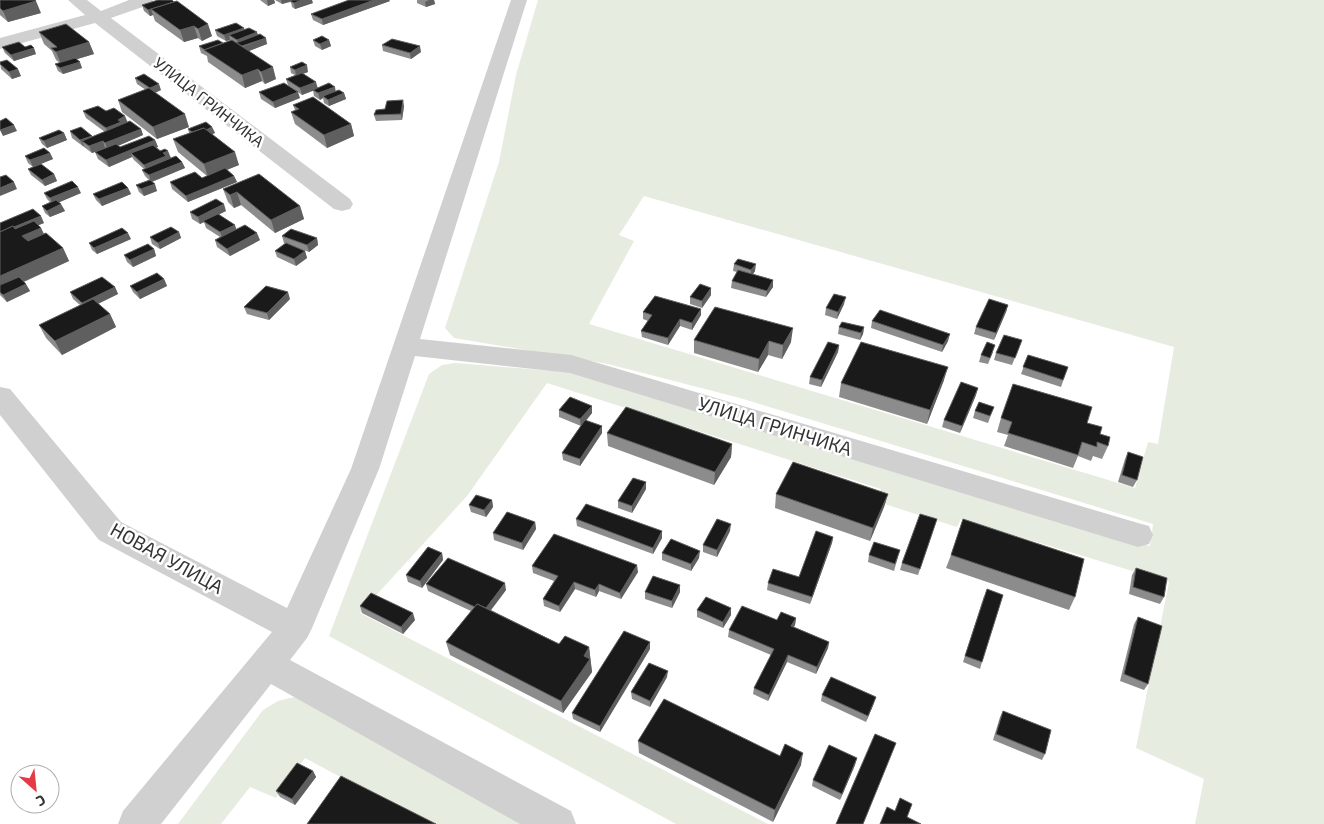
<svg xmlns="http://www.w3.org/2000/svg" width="1324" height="824" font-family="'Exo 2',sans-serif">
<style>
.green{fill:#e6ecdf;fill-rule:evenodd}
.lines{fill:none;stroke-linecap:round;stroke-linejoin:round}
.minor{fill:#d0d0d0;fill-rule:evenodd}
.wall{fill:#8c8c8c}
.shaded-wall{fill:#5f5f5f}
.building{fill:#1a1a1a;stroke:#5f5f5f}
.labels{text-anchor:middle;stroke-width:5;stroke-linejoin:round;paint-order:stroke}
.far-street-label{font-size:16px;fill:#333;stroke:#fff}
.street-label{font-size:19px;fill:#333;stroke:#fff}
</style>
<rect width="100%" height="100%" fill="#fff"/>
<g class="green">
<path d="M538,0H1324V824H1195L1204,779L1136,748L1169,582L961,519L957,527L875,501L881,489L547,383L467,496L360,613L768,824H676L329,636L429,374L442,365L455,363L578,373L718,411L1150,546L1153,524L740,398L608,364L454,338L445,328L499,162L516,75ZM644,196L1174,347L1158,444L1148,442L1135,488L589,324L634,241L619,235Z"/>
<path d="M294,697L310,699L542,824H428L305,758L276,798L250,787L221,824H178L263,710L278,701Z"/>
</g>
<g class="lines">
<g class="minor">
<path d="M68,0H87L101,11L129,0H153L151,4L111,18L350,199L353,204L350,209L342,211L334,209L95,23L0,49V38L85,15Z"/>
<path d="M511,0H527L420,339L571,355L1138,523L1149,526L1153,535L1149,544L1138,547L570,373L415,356L379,469L312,628L307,638L290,660L571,811L576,824H520L271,684L161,824H118L123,811L272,632L99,540L0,415V387L10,389L121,522L287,608L351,469Z"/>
</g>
</g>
<g class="wall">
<path d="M0,0L41,13L8,22L0,15Z"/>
<path d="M158,0L212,36L202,41L198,38L184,42L155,21L153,15L150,16L144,11L142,5Z"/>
<path d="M260,0H274L275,3L268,6Z"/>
<path d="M275,0H291L313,3L295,9L292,7L291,2L282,4Z"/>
<path d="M349,0H389L390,1L323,25L313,20L311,14Z"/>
<path d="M417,0H434L435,4L426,7L417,3Z"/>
<path d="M245,29L258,35L267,44L249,51L276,79L265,84L262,81L245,88L208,62L207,56L201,53L199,46L223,43L231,40H230L226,41L217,36L215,30Z"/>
<path d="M39,32L89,42L94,54L77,59L82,68L63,74L58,71L55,64L60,63L56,60L52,51L44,44Z"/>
<path d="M313,40H329L331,46L322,50L315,46Z"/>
<path d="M382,45L421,52L411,59L383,51Z"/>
<path d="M2,47H25L36,54L14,61L5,53Z"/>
<path d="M0,62L21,76L12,79L1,69Z"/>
<path d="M290,67L308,72L303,74L318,88L344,93L346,99L329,106L324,103L323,98L320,100L314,96L313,90L302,95L288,85L286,79L295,75L291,73Z"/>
<path d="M135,78L161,90L155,93L189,127L157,139L122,112L118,100L146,90L137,84Z"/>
<path d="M259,92L300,98L275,108L261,99Z"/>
<path d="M293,105L351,124L354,136L327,148L295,124L291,112L295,110Z"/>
<path d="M404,106L402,120L376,121L374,115L385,109Z"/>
<path d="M83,111H106L141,129L143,135L118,146L120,147L155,140L158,147H156L171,158L182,162L185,168L152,182L157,191L144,196L139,192L136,185L149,180L145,176L142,170L144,169L134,160L132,157L109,167L98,159L95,152L106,148L92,153L72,138L70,131L92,137L105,132L86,118Z"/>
<path d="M212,127L215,133L212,134L239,165L227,170L234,176L237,182L188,202L172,189L170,182L202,178L207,176L178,152L173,139L189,133L188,129Z"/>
<path d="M64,133L67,140L47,148L42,144L39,138Z"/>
<path d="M50,153L53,159L41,164L54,174L57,181L45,186L31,175L28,169L33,167L28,163L25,156Z"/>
<path d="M128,188L131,194L102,206L96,200L93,194Z"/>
<path d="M223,189L300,206L304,219L275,233L241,205L234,208L228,202Z"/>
<path d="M44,193H81L59,202L65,211L50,217L45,213L42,206L50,202L47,199Z"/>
<path d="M226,211L219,214L236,229L260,240L230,256L217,247L215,240L220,237L206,228L204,222L200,224L192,219L190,212Z"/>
<path d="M0,223H44L38,225L41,228L44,234L63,248L69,261L24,282L30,291L7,302L0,295Z"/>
<path d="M179,232L181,238L160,249L152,244L150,237Z"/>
<path d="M282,236L317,238L318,245L309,252L298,248L305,251L307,258L296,266L277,257L275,251L285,243H284Z"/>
<path d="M131,239L97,254L92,250L89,243Z"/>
<path d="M154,249L156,256L133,267L127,262L124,255Z"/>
<path d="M734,264L755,271L753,274L773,280V287L766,297L731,288L732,281L737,272L733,271Z"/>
<path d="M164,279L167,286L140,299L133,292L130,286Z"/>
<path d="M115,287L118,294L98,304L110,314L116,327L62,355L46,338L39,325L80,305L73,299L70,292Z"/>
<path d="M711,295L702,308L690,304V297Z"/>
<path d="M290,299L269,320L247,314L244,307Z"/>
<path d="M844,304L837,319L825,315L826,308Z"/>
<path d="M1008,305L1006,312L994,340L974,334L976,327Z"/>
<path d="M643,312L701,315L692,330L680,326L668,345L642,337L641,331L648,321L643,319Z"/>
<path d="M872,321L948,341L942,352L871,328Z"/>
<path d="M839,327H864L863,334L860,340L838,334Z"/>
<path d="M694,340L791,342L782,359L768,355L758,372L694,353Z"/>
<path d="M1022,340L1012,365L994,360L996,353Z"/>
<path d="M839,345L838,352L821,387L809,384L810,377Z"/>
<path d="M993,352L988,364L979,362L981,355Z"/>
<path d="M1028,355L1068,367L1061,387L1021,374Z"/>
<path d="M944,380L927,424L839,397L841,383Z"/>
<path d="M976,395L960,433L942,427L944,420Z"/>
<path d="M592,406V413L586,421L602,426V433L580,466L563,460L562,453L581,426L559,417V410Z"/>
<path d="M994,407L988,423L973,418L975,411Z"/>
<path d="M1001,418L1087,423L1100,434L1108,446L1102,459L1093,456L1091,461L1078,456L1073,468L1004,446L1008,435L997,432Z"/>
<path d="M607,433L732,444L731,457L714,485L608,446Z"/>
<path d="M1128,452L1137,480L1133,487L1118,482L1125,459Z"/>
<path d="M646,489L632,513L618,508V501Z"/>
<path d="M776,494H888L884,507L870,541L775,508Z"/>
<path d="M492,500L493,507L486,517L471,512L469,505Z"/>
<path d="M576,519L662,538L653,554L577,526Z"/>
<path d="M937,519L918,575L900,570L902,563Z"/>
<path d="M535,522L536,529L523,550L494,540L493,533Z"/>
<path d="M730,531L717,557L703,552V545Z"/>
<path d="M833,537L832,543L810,604L767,590L768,583L799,577Z"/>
<path d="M442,553L443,560L422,588L408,582L406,575Z"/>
<path d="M662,553L699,558L691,571L662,560Z"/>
<path d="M869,555L898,557L894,571L868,562Z"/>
<path d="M951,555L1075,597L1069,610L946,568Z"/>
<path d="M532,566L638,572L621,599L599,591L596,597L575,589L560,612L544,606L543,599L554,581L533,573Z"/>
<path d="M1136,568L1164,597L1160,604L1129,594L1132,575Z"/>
<path d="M426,584L506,590L491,610L559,644L589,647L592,672L563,713L450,655L446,642L471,611L428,591Z"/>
<path d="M680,585V592L672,608L645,599V592Z"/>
<path d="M984,596L982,662L980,669L963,662Z"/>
<path d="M360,606L415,620L403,634L362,613Z"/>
<path d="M731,608V615L723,628L697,617V610Z"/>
<path d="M1138,617L1148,684L1144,690L1120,681L1134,624Z"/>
<path d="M796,618L795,625L794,627L829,642L828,648L816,674L787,662L768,701L753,694L754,688L771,655L728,637L729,630L777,620Z"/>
<path d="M650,649L600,732L573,719L572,713Z"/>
<path d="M667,677L650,707L632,699L631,692Z"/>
<path d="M822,695L874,703L866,722L821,701Z"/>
<path d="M1003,711L1045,754L1042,760L993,740L1000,717Z"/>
<path d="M638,741L780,756L801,765L773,822L639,753Z"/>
<path d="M855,765L840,800L812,786L813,780Z"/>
<path d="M313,771L316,777L295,805L280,797L276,791Z"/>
</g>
<g class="shaded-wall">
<path d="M267,0H274L275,3L268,6Z"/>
<path d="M281,0H291V1L282,4Z"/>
<path d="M302,0H312L313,3L295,9L294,3Z"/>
<path d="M374,0H389L390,1L323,25L322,19Z"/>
<path d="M429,0H434L435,4L426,7L425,2Z"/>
<path d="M36,1L41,13L8,22L3,11Z"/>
<path d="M174,2L151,9L153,15L150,16L148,10Z"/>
<path d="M208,24L212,36L202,41L198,29Z"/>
<path d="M194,26L198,38L184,42L180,30Z"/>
<path d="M244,28L246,34L229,35L230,40L226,41L224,35Z"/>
<path d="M257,32L259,38L238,44L237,40Z"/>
<path d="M266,38L267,44L244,53L242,47Z"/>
<path d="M329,40L331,46L322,50L320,44Z"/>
<path d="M89,42L94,54L61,64L56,52Z"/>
<path d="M420,46L421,52L411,59L410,53Z"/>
<path d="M34,48L36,54L14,61L11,55Z"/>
<path d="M80,62L82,68L63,74L60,68Z"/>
<path d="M307,65L308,72L296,76L295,70Z"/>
<path d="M273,67L276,79L265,84L261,72Z"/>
<path d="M18,69L21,76L12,79L9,72Z"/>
<path d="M258,69L262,81L245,88L242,75Z"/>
<path d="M316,82L318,89L302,95L300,88Z"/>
<path d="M159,84L161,90L152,94L150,88Z"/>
<path d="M335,87L336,93L323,96V98L320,100L318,93Z"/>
<path d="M298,92L300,98L275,108L273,102Z"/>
<path d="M344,93L346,99L329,106L328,100Z"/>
<path d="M403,100L404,106L402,120L401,114Z"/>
<path d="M185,114L189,127L157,139L153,127Z"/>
<path d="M125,116L128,123L108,134L106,128L118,120Z"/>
<path d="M351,124L354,136L327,148L324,135Z"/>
<path d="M14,125L17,131L3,136L0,130Z"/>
<path d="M212,127L215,133L197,141L194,134Z"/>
<path d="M141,129L143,135L108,150L105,143Z"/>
<path d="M64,133L67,140L47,148L44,141Z"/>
<path d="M92,136L94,142L82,141L84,146H83L80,140Z"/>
<path d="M155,140L158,147L134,156L131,153L132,157L109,167L106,160Z"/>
<path d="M103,141L105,148L92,153L89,146Z"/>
<path d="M168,151L171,158L147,171L144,165L163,153Z"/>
<path d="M235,152L239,165L208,177L204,164Z"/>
<path d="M50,153L53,159L33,167L30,160Z"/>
<path d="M182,162L185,168L151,182L149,175Z"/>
<path d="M54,174L57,181L45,186L42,180Z"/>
<path d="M234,176L237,182L188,202L186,196Z"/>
<path d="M14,182L17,189L0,196V188Z"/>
<path d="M155,184L157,191L144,196L141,189Z"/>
<path d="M78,187L81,193L53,205L50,198Z"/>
<path d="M128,188L131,194L102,206L99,199Z"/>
<path d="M237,192L241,205L234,208L230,195Z"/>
<path d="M61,204L65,211L50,217L47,211Z"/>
<path d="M224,204L226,211L200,224L198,217Z"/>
<path d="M300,206L304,219L275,233L271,220Z"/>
<path d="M41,216L44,223L0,241V233Z"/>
<path d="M235,225L237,231L223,239L220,232Z"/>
<path d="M41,228L47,241L29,249L22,236Z"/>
<path d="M179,232L181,238L160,249L158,243Z"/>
<path d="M128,233L131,239L97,254L94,248Z"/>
<path d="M257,233L260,240L230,256L227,249Z"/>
<path d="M317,238L318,245L309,252L307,245Z"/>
<path d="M63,248L69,261L0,292V276Z"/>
<path d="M154,249L156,256L133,267L130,260Z"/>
<path d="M305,251L307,258L296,266L294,259Z"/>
<path d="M756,264L755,271L751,277V270Z"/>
<path d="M164,279L167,286L140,299L137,292Z"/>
<path d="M773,280V287L766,297L767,291Z"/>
<path d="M26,284L30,291L7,302L3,295Z"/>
<path d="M115,287L118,294L85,310L82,303Z"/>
<path d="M711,288V295L702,308V301Z"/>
<path d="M288,292L290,299L269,320L267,313Z"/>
<path d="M846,297L844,304L837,319L838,312Z"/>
<path d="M1008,305L1006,312L994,340L996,333Z"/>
<path d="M701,309V315L692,330V323Z"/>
<path d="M110,314L116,327L62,355L55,341Z"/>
<path d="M680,319V326L668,345V338Z"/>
<path d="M864,327L863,334L860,340L861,333Z"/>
<path d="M793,328L791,342L782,359L783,345Z"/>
<path d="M950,334L948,341L942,352L943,345Z"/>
<path d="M769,341L768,355L758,372L759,359Z"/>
<path d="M839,345L838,352L821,387L822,380Z"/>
<path d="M948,367L944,380L927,424L930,410Z"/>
<path d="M978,388L976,395L960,433L962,426Z"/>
<path d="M592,406V413L581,426L580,419Z"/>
<path d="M602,426V433L580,466V459Z"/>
<path d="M732,444L731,457L714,485L715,472Z"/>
<path d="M646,482V489L632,513V506Z"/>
<path d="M888,494L884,507L870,541L873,528Z"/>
<path d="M492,500L493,507L486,517L484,510Z"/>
<path d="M535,522L536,529L523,550L522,543Z"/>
<path d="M731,524L730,531L717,557V550Z"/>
<path d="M662,531V538L653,554V548Z"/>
<path d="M833,537L832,543L810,604L812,597Z"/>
<path d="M700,551L699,558L691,571V564Z"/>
<path d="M442,553L443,560L422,588L420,581Z"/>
<path d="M637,565L638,572L621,599L620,593Z"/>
<path d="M574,582L575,589L560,612L559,606Z"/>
<path d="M505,583L506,590L485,618L484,611Z"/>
<path d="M599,584V591L596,597L595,590Z"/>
<path d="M680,585V592L672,608V601Z"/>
<path d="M731,608V615L723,628V622Z"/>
<path d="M413,613L415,620L403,634L401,627Z"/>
<path d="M796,618L795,625L790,633L791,626Z"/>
<path d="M650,642V649L600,732V726Z"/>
<path d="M829,642L828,648L816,674L817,667Z"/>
<path d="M589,647L592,672L563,713L561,701L584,656Z"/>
<path d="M788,655L787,662L768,701L769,695Z"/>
<path d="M668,671L667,677L650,707V701Z"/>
<path d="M876,697L874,703L866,722L868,716Z"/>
<path d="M803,753L801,765L773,822L775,810Z"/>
<path d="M857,758L855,765L840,800L842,794Z"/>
<path d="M313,771L316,777L295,805L292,799Z"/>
</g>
<g class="building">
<path d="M0,0H35L36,1L3,11L0,8Z"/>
<path d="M158,0H172L174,2L148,10L142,5Z"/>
<path d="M292,0H302L294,3L290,1Z"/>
<path d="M349,0H374L322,19L311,14Z"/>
<path d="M177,1L208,24L198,29L194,26L180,30L151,9Z"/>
<path d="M236,23L244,28L224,35L215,30Z"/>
<path d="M66,24L89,42L56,52L51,48L57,47L39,32Z"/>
<path d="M249,28L257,32L237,40L229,35Z"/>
<path d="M260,34L266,38L242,46L236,43Z"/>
<path d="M322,36L329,40L320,44L313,40Z"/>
<path d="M392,39L420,46L410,53L382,45Z"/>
<path d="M218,40L223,43L204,50H205L199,46Z"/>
<path d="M232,40L273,67L261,72L258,69L242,75L204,50Z"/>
<path d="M19,42L25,47L31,45L34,48L11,55L2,47Z"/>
<path d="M75,58L80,62L60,68L55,64Z"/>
<path d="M7,60L18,69L9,72L0,64V62Z"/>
<path d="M302,62L307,65L295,70L290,67Z"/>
<path d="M302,73L316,82L300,88L286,79Z"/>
<path d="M144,74L159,84L150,88L135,78Z"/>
<path d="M284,83L298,92L273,102L259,92Z"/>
<path d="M329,83L335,87L318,93L313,90Z"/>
<path d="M149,88L185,114L153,127L118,100Z"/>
<path d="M339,90L344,93L328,100L323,96Z"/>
<path d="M313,97L351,124L324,135L291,112L299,109L293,105Z"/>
<path d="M403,100L401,114L374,115L376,110L385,109L387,101Z"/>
<path d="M98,106L106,111L114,108L125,116L118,120L121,122L106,128L83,111Z"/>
<path d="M6,118L14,125L0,130V121Z"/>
<path d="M130,121L141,129L105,143L103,141L89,146L82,141Z"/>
<path d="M206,122L212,127L206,130L204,128L192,132L188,129Z"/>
<path d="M81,127L92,136L80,140L70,131Z"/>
<path d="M204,128L235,152L204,164L173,139Z"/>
<path d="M59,130L64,133L44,141L39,138Z"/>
<path d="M149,136L155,140L106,160L95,152L116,144L120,147Z"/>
<path d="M153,145L160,151L165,149L168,151L163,153L166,156L144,165L131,153Z"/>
<path d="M44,148L50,153L30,160L25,156Z"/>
<path d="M176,156L182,162L149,175L142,170Z"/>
<path d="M41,164L54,174L42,180L28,169Z"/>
<path d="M225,168L234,176L186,196L170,182L195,172L202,178Z"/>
<path d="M259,174L300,206L271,220L237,192L230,195L223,189Z"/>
<path d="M6,175L14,182L0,188V177Z"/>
<path d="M150,180L155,184L141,189L136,185Z"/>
<path d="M72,181L78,187L50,198L44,193Z"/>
<path d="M122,182L128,188L99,199L93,194Z"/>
<path d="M216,199L224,204L198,217L190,212Z"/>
<path d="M56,200L61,204L47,211L42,206Z"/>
<path d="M33,209L41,216L14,227L13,226L0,232V223Z"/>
<path d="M218,214L235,225L220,232L203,221Z"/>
<path d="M34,221L41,228L22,236L28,241L46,233L63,248L0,276V232L13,226L15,229Z"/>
<path d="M245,225L257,233L227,249L215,240Z"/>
<path d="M171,227L179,232L158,243L150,237Z"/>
<path d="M122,228L128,233L94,248L89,243Z"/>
<path d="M291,229L317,238L307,245L282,236Z"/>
<path d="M286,243L305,251L294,259L275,251Z"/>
<path d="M148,244L154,249L130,260L124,255Z"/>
<path d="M738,259L756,264L751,270L734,264Z"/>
<path d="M738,270L773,280L767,291L732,281Z"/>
<path d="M157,273L164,279L137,292L130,286Z"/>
<path d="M19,277L26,284L3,295L0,292V285Z"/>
<path d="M102,277L115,287L82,303L70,292Z"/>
<path d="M700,284L711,288L702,301L690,297Z"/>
<path d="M266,286L288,292L267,313L244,307Z"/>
<path d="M834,294L846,297L838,312L826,308Z"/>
<path d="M655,296L701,309L692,323L680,319L668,338L641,331L652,315L643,312Z"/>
<path d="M93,299L110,314L55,341L39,325Z"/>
<path d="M989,299L1008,305L996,333L976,327Z"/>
<path d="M715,307L793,328L783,345L769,341L759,359L694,340Z"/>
<path d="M880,310L950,334L943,345L872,321Z"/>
<path d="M842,322L864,327L861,333L839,327Z"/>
<path d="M1004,335L1022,340L1015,358L996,353Z"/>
<path d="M828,342L839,345L822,380L810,377Z"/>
<path d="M861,342L948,367L930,410L841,383Z"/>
<path d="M987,342L995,345L990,358L981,355Z"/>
<path d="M1028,355L1068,367L1063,380L1023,367Z"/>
<path d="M961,382L978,388L962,426L944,420Z"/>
<path d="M1013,384L1092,407L1087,423L1102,427L1100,434L1110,437L1108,446L1097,442V447L1082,442L1078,455L1008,433L1012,422L1001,418Z"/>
<path d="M570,397L592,406L580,419L559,410Z"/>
<path d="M979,402L994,407L990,416L975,411Z"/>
<path d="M626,407L732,444L715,472L607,433Z"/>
<path d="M585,420L602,426L580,459L562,453Z"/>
<path d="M1128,452L1143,457L1137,480L1122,475Z"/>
<path d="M793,462L888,494L873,528L776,494Z"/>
<path d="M633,478L646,482L632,506L618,501Z"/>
<path d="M476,495L492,500L484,510L469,505Z"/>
<path d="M586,504L662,531L653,548L576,519Z"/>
<path d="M507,512L535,522L522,543L493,533Z"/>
<path d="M920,514L937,519L920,569L902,563Z"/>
<path d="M717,519L731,524L717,550L703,545Z"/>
<path d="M963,519L1084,559L1075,597L951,555Z"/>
<path d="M816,531L833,537L812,597L768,583L773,569L799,577Z"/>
<path d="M554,534L637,565L620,593L599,584L595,590L574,582L559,606L543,599L558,576L532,566Z"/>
<path d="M671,539L700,551L691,564L662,553Z"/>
<path d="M874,542L900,550L895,564L869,555Z"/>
<path d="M428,547L442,553L420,581L406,575Z"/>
<path d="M448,558L505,583L486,608L477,604L475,607L426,584Z"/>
<path d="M1136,568L1167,578L1164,597L1133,587Z"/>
<path d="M653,576L680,585L672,601L645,592Z"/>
<path d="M987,589L1003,595L982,662L965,656Z"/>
<path d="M371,593L413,613L401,627L360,606Z"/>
<path d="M706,597L731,608L723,622L697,610Z"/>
<path d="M477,604L559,644L565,636L589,647L584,656L590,659L561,701L446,642Z"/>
<path d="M742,606L777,620L781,612L796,618L791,626L829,642L817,667L788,655L769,695L754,688L774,649L729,630Z"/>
<path d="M1138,617L1162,626L1148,684L1124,674Z"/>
<path d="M624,631L650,642L600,726L572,713Z"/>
<path d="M649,663L668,671L650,701L631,692Z"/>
<path d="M831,677L876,697L868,716L822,695Z"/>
<path d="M664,699L780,756L785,744L803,753L775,810L638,741Z"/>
<path d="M1003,711L1051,730L1045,754L996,734Z"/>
<path d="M875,734L896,743L863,824H836Z"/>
<path d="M829,745L857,758L842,794L813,780Z"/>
<path d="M297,763L313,771L292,799L276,791Z"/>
<path d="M341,776L436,824H307Z"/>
<path d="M900,798L912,804L907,817L921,824H880L887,807L895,811Z"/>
</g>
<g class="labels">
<g class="far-street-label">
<text transform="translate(209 102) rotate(38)" y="6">УЛИЦА ГРИНЧИКА</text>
</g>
<g class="street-label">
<text transform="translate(775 426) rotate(17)" y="7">УЛИЦА ГРИНЧИКА</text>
<text transform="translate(167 558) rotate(29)" y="7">НОВАЯ УЛИЦА</text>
</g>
</g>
<g transform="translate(35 789) rotate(153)"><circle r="24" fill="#ffffff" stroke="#adadad"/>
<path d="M0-4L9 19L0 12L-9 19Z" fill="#e63946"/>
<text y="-8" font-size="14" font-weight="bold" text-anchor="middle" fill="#333333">С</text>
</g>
</svg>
